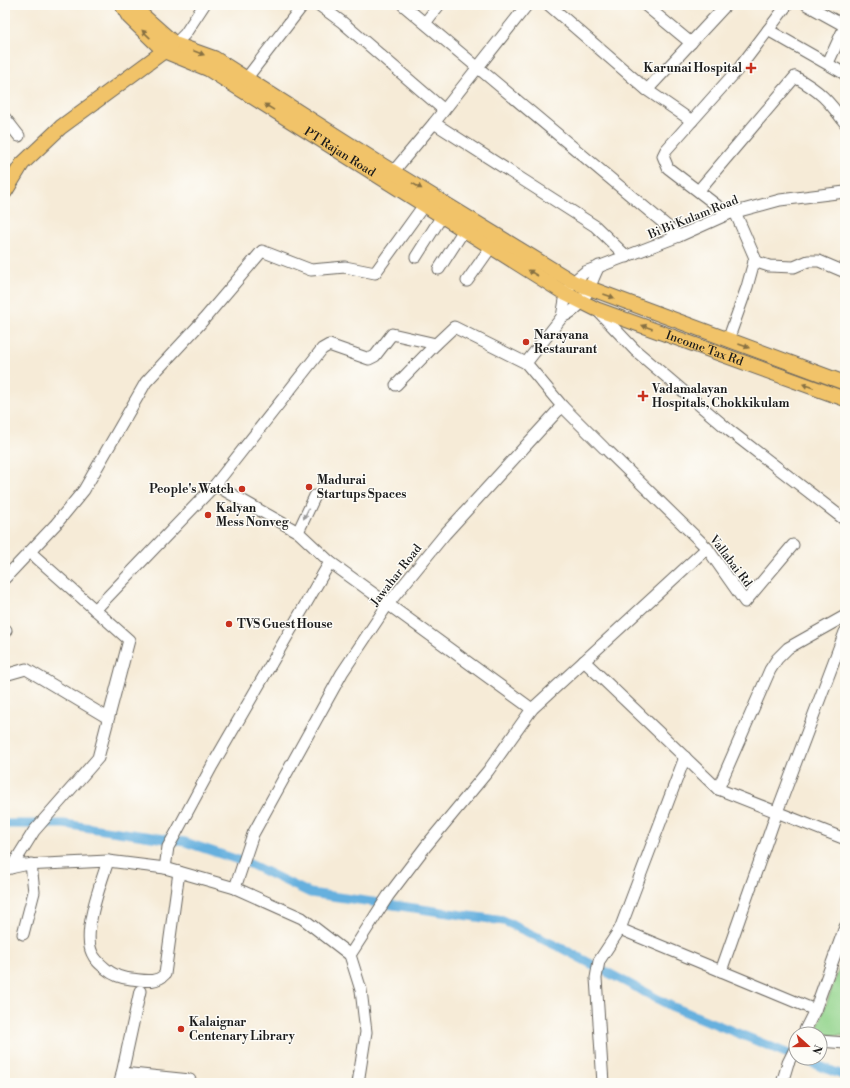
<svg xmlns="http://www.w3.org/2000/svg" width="850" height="1088" font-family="'Libre Bodoni',serif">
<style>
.green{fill:#93d48c;stroke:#587854}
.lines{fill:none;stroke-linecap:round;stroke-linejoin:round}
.canal{stroke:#66b0de;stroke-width:9}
.minor-casing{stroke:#68645d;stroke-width:13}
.major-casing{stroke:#68645d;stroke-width:16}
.minor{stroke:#fff;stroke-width:11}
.major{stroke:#f1c369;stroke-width:14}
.oneway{fill:#867042}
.oneway2{fill:#999}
.poi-dot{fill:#c8321e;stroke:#fdfcf7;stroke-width:1.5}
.labels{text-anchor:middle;stroke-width:3;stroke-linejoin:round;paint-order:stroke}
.poi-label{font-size:12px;font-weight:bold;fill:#1c1c1c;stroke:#fdfcf7;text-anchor:start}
.street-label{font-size:12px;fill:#1c1c1c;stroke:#fdfcf7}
</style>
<rect width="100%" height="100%" fill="#fdfcf7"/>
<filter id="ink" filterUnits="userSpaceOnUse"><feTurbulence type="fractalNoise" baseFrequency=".025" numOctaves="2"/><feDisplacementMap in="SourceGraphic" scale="8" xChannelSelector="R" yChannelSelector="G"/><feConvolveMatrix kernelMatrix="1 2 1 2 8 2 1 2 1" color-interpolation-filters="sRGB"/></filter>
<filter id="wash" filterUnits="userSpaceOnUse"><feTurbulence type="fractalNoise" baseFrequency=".012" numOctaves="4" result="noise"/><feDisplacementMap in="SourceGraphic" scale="16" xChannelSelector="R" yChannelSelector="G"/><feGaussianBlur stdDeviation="0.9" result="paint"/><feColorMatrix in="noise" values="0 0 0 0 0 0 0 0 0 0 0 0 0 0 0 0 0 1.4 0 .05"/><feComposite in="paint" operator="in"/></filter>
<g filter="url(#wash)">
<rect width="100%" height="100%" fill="#f6ebd7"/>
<path class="green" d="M845,953V1036L815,1034Z"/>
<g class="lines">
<g class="canal">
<path d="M5,824H64L185,842L250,864L310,893L504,921L563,949L671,1006L796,1057"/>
<path d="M799,1058L845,1076"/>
</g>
</g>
</g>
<g filter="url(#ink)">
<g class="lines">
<g class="minor-casing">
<g id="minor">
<path d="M319,5L342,22L444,110"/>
<path d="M403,5L679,236"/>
<path d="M549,5L647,90L692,121"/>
<path d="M645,5L691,43"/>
<path d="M807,5L845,26"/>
<path d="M425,23L439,5"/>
<path d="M768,30L845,74"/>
<path d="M175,44L185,34L204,5"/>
<path d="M828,63L845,26"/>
<path d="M246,79L303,5"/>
<path d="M647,90L726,5"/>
<path d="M5,118L19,136"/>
<path d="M434,123L595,226L627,257"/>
<path d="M388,178L434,123L527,5"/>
<path d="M699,190L795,77C820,91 828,100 845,123"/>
<path d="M728,214L668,168L663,156L666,150L740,67L787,5"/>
<path d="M416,257L442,216"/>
<path d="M754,261L769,266L794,267L808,261H819L845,272"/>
<path d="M439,269L464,230"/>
<path d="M467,281L491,247"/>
<path d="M597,310L635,350L730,431L845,520"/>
<path d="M562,317C587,306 588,287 599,266"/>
<path d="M728,340L747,287L755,258L735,212"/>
<path d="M396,385L436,344"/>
<path d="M562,406L604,448"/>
<path d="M608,451L707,548L745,602L793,545"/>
<path d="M215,485L298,532L330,562L532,709"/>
<path d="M298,532L315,496"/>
<path d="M5,578L56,524L84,490L146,382L199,325L262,251L311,270L345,267L375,273L424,205"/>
<path d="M95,610L215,485L322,349L329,345L369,359L375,356L392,334L436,344L454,327L526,363"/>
<path d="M5,632L6,630"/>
<path d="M584,661L718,789L845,839"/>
<path d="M5,675L26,669L108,718"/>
<path d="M685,757L620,929L815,1010"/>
<path d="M718,789L770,670L777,659L788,648L845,616"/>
<path d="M108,861C101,883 82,932 92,953C95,960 100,964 106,969C113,975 121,978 131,979C143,980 156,984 165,974L179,872"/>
<path d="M11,868L34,831L98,758L129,640L30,552"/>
<path d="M165,868L168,847L176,833L212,766L330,562"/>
<path d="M5,869L24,865L108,861L165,868L235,888L302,918L350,955L361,990L366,1032L358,1083"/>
<path d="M235,888L253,834L342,673L388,604L445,534L562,406L526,363L562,317L566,294L573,282L585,272L679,236L728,214L780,200L845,192"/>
<path d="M23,934L34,892L31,864"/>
<path d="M350,955L388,896L426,846L488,771L532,709L707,548"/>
<path d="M721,971L777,812L845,632"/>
<path d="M803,1034L815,1010L845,927"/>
<path d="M820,1041L845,1043"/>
<path d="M122,1073L190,1080"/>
<path d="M120,1083L140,991"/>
<path d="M603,1083L596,978L599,961L620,929"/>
<path d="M782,1083L788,1063L796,1047"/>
</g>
</g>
<g class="major-casing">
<g id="major">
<path id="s1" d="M122,5L129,17L164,51L208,69L566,294L596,309L845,399"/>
<path d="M136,5L139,12L175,44L214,58L382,165L573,282L845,383"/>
<path d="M5,192L22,164L61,127L171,46"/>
</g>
</g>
<use href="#minor" class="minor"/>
<use href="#major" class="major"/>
</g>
<defs><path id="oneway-solid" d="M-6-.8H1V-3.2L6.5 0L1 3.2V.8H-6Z"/></defs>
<g class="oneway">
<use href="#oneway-solid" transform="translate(146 34) rotate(-136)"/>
<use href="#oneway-solid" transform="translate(199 53) rotate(21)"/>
<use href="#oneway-solid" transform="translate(269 107) rotate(-148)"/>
<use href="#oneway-solid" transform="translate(417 186) rotate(31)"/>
<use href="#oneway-solid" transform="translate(533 273) rotate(-148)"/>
<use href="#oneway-solid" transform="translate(609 296) rotate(20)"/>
<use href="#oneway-solid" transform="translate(647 327) rotate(-160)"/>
<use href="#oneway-solid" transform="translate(744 346) rotate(20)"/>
<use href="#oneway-solid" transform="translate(808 386) rotate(-160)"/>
</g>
<use class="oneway2" href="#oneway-solid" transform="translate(306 514) rotate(116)"/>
</g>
<g class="poi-dot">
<path d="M749 62h4v4h4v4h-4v4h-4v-4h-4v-4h4z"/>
<circle cx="526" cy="342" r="4"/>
<path d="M641 390h4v4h4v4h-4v4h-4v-4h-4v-4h4z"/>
<circle cx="309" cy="487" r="4"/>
<circle cx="242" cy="489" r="4"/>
<circle cx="208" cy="515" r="4"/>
<circle cx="229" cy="624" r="4"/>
<circle cx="181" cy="1029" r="4"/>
</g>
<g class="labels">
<g class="poi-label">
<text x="742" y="72" text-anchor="end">Karunai Hospital</text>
<text x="534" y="339">Narayana<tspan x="534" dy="14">Restaurant</tspan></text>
<text x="652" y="393">Vadamalayan<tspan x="652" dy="14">Hospitals, Chokkikulam</tspan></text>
<text x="317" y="484">Madurai<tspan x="317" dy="14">Startups Spaces</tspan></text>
<text x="234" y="493" text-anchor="end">People's Watch</text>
<text x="216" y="512">Kalyan<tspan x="216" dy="14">Mess Nonveg</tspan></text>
<text x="237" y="628">TVS Guest House</text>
<text x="189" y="1026">Kalaignar<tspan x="189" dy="14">Centenary Library</tspan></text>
</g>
<g class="street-label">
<text dy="4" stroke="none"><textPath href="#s1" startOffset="266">PT Rajan Road</textPath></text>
<text transform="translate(693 217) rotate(-22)" y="4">Bi Bi Kulam Road</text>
<text dy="4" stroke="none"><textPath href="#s1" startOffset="682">Income Tax Rd</textPath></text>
<text transform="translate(731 561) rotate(53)" y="4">Vallabai Rd</text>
<text transform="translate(396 575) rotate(-52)" y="4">Jawahar Road</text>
</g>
</g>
<rect width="850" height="1088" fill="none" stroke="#fdfcf7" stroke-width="20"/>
<g transform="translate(808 1046) rotate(111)"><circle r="19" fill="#fdfcf7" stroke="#a3a29f"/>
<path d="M0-3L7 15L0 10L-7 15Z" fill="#c8321e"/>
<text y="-6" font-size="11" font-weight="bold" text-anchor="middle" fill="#1c1c1c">N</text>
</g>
</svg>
